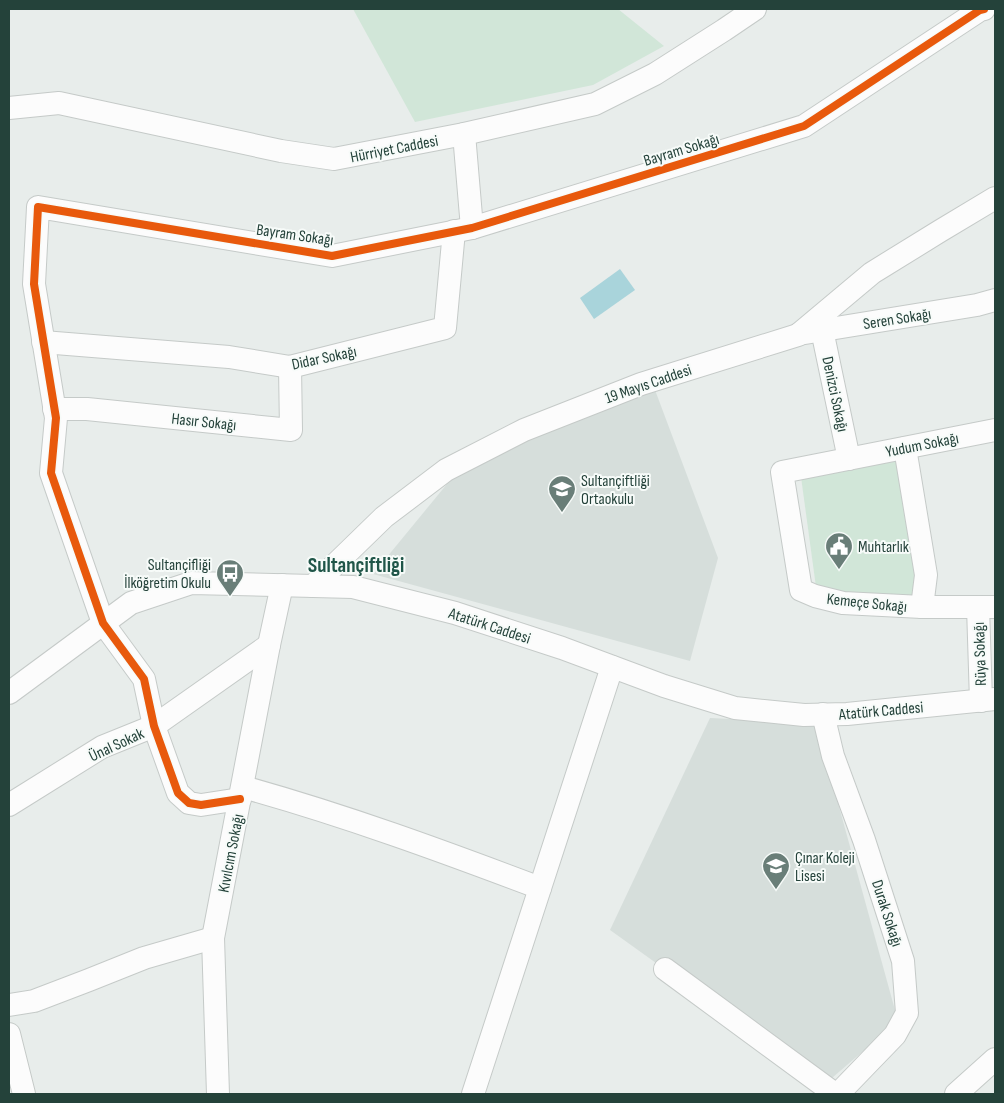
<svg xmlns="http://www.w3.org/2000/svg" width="1004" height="1103" font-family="'Sofia Sans Condensed',sans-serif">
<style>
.built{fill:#d6dedb}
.green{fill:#d1e6d8}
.water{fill:#a9d4db}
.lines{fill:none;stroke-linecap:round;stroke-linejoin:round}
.minor-casing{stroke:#c5cac8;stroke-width:24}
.minor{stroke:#fcfcfc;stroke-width:22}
.cycleway-casing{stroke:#f7fbf9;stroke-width:11}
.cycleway{stroke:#e8590c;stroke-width:8}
.labels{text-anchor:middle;stroke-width:4;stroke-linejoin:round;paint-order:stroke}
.street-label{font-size:16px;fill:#24423a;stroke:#f7fbf9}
.poi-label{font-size:16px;fill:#24423a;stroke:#f7fbf9;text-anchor:start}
.district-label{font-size:21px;font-weight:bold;fill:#1f5548;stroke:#f7fbf9}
</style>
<rect width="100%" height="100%" fill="#e8edeb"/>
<g class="built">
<path d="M655,390L718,558L690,661L373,574L461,467Z"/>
<path d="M710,718L816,723L898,1021L825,1084L610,930Z"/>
</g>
<g class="green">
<path d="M353,9H618L664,46L593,85L415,122Z"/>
<path d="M899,461L920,567L913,600L857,595L816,587L801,477Z"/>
</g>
<path class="water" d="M620,269L635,290L594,319L580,298Z"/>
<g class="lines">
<g class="minor-casing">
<g id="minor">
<path d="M9,108L59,103L281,151L334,159L464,134L595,104L655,74L724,30L755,9"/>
<path d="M464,134L472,228"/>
<path d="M822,330L849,459"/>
<path d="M799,334L977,305L995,300"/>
<path d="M43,342L229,357L290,367L445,328L454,231"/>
<path d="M54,409H87L291,430L290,367"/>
<path d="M995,430L782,472L801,590L815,596L843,603L922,607H995"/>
<path d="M905,448L926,575L922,607"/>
<path d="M313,586L384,517L446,470L524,430L641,384L798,335L872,273L940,231L995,198"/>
<path d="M978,607L981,701"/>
<path d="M9,693L131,603L191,583L353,587L455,613L562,648L664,686L735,708L804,715L847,714L995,699"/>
<path d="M823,714L833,756L864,840L903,961L907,1013L895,1035L838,1094"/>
<path d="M243,787C344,815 442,851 540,888"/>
<path d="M240,799L201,805L189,803L178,793L154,726L144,679L103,623L51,473L56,418L34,284L38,207L332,256L472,228L804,126L980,10L984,9"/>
<path d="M9,805L102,747L154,726L269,645"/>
<path d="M665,969L835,1094"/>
<path d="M9,1005L34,1001L89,980L144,958L213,938"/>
<path d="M9,1034L24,1094"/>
<path d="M218,1094L213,938L269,645L282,585"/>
<path d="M473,1094L612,667"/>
<path d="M956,1094L995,1059"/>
</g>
</g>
<use href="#minor" class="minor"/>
<g class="cycleway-casing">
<path id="cycleway" d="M240,799L201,805L189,803L178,793L154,726L144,679L103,623L51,473L56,418L34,284L38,207L332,256L472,228L804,126L980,10L984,9"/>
</g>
<use href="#cycleway" class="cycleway"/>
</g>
<defs>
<g id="school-pin" transform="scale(1.4375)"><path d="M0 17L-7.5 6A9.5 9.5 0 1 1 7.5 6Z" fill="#697e78" stroke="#f7fbf9"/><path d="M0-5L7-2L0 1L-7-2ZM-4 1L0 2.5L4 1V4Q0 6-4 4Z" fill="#fff"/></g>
<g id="civic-pin" transform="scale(1.4375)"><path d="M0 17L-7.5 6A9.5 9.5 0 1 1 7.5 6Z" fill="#697e78" stroke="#f7fbf9"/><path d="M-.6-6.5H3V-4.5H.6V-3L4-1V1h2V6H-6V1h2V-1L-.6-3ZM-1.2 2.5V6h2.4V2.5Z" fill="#fff"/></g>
<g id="bus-pin" transform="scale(1.4375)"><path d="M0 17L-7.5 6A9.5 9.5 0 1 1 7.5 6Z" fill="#697e78" stroke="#f7fbf9"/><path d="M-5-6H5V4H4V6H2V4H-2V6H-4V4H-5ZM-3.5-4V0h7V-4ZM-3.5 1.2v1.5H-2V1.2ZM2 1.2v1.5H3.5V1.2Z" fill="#fff"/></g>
</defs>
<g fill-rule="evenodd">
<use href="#school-pin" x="562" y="489"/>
<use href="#civic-pin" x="839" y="546"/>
<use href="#bus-pin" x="230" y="573"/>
<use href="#school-pin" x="776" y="866"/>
</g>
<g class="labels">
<g class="street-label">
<text transform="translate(394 148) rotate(-11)" y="6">Hürriyet Caddesi</text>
<text transform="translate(681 149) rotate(-17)" y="6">Bayram Sokağı</text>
<text transform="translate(295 234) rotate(8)" y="6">Bayram Sokağı</text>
<text transform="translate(897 318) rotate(-9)" y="6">Seren Sokağı</text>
<text transform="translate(324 357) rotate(-12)" y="6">Didar Sokağı</text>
<text transform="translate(648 383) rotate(-19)" y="6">19 Mayıs Caddesi</text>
<text transform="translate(836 394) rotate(78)" y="6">Denizci Sokağı</text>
<text transform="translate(204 421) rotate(6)" y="6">Hasır Sokağı</text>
<text transform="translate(922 444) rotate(-11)" y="6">Yudum Sokağı</text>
<text transform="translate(867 602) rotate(6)" y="6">Kemeçe Sokağı</text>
<text transform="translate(490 625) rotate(18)" y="6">Atatürk Caddesi</text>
<text transform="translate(979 654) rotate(-92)" y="6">Rüya Sokağı</text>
<text transform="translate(881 710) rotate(-5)" y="6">Atatürk Caddesi</text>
<text transform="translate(116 744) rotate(-25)" y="6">Ünal Sokak</text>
<text transform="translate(230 853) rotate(-79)" y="6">Kıvılcım Sokağı</text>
<text transform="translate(888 913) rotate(72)" y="6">Durak Sokağı</text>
</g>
<g class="poi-label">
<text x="581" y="486">Sultançiftliği<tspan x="581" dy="18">Ortaokulu</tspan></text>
<text x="858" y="552">Muhtarlık</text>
<text x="211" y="570" text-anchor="end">Sultançifliği<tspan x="211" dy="18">İlköğretim Okulu</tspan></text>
<text x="795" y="863">Çınar Koleji<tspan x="795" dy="18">Lisesi</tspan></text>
</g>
<g class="district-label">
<text x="356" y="572">Sultançiftliği</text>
</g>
</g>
<rect width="1004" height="1103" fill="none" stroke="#24423a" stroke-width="20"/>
</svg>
